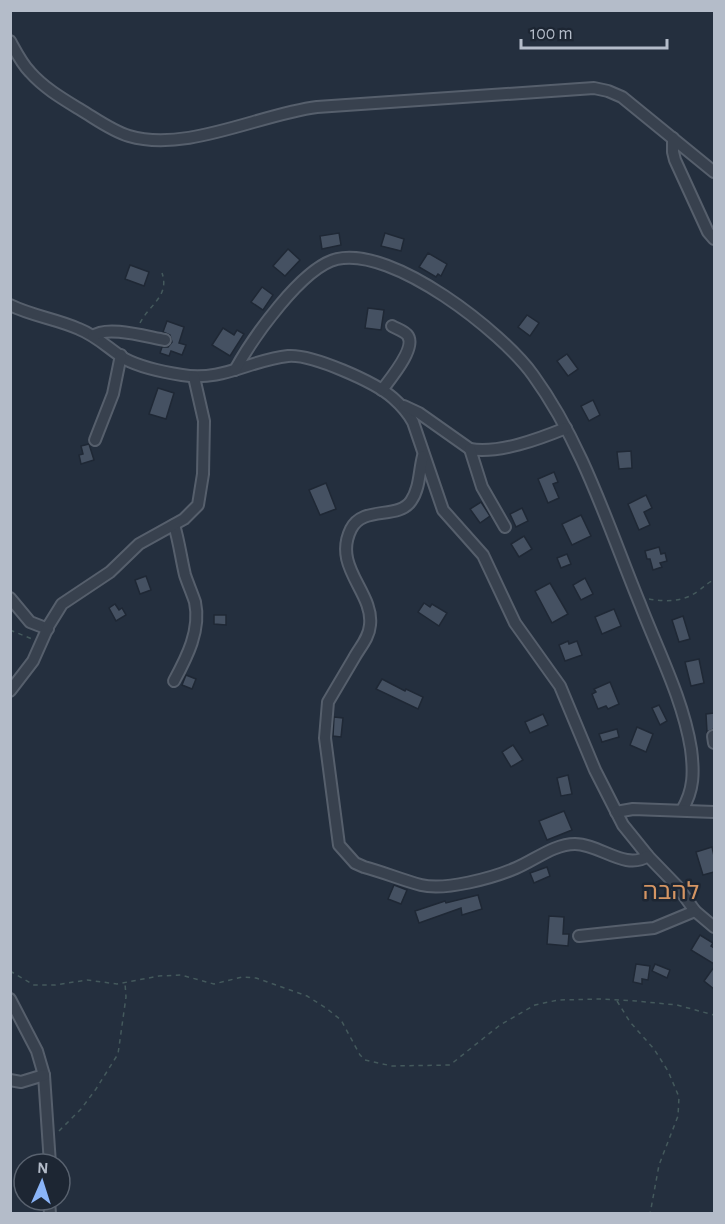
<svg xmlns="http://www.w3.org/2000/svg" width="725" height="1224" font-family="'Alegreya Sans','Noto Sans Hebrew',sans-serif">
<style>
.building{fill:#455162;stroke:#1f2835;stroke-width:1.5}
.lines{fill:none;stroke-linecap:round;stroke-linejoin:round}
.minor-casing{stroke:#565f6c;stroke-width:14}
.path{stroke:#44595c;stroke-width:1.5;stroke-dasharray:4.5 4.5;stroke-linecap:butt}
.minor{stroke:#38414e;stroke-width:10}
.labels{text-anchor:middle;stroke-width:5;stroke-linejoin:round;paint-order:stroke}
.quarter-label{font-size:24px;fill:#d59563;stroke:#1d2633}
</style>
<rect width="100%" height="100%" fill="#242f3e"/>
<g class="building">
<path d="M339,233L341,245L322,249L320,236Z"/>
<path d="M385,233L404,239L401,251L381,246Z"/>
<path d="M288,249L300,260L285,276L273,266Z"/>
<path d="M428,253L447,264L441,276L438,274L436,277L419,267Z"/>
<path d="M130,265L149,272L144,286L125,279Z"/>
<path d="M262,287L273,295L263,310L251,302Z"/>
<path d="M368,308L384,310L381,330L365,328Z"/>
<path d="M527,315L539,323L530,336L518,327Z"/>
<path d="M167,321L184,327L179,343L186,345L182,355L171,351L169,356L160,353L162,347H168L172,342L170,335L163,332Z"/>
<path d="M223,328L234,335L237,330L244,334L230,356L212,345Z"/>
<path d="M567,354L578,369L568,376L557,361Z"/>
<path d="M158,388L174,393L166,419L149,414Z"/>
<path d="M593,400L600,415L589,421L581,406Z"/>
<path d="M89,444L94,460L81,464L79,455L83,454L81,446Z"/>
<path d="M631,451L632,468L619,469L617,452Z"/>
<path d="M554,472L558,482L553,484L559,498L548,503L538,479Z"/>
<path d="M326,483L336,509L320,515L309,490Z"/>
<path d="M646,495L652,508L644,512L650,525L639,530L628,504Z"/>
<path d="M481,502L490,516L480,523L470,509Z"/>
<path d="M522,508L528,521L516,527L510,514Z"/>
<path d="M581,515L591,536L572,545L562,524Z"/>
<path d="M524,536L532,549L519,557L511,544Z"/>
<path d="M659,547L661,554L665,553L667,561L660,563L662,567L653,570L650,559H647L645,551Z"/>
<path d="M567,554L571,564L561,568L557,558Z"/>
<path d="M146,576L151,590L140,594L135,580Z"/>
<path d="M585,578L593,594L581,600L573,585Z"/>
<path d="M550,583L568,614L552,623L535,591Z"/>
<path d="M424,603L430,607L432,604L447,613L439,626L418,612Z"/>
<path d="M115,604L119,610L122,608L126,615L116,621L109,608Z"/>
<path d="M614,609L621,626L602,634L595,617Z"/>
<path d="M214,615H226V625L214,624Z"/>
<path d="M683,616L690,639L679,642L672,620Z"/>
<path d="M568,641L569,644L577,641L582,655L565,661L559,645Z"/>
<path d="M699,659L704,683L691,686L685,662Z"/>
<path d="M186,675L196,679L192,689L182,685Z"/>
<path d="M382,679L405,691L406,689L423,697L418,709L376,689Z"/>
<path d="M610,682L619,704L608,709L606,706L598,709L592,694L596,692L594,689Z"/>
<path d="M659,705L667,721L660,725L652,708Z"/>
<path d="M714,713V729L707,732L706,714Z"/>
<path d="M543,714L548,725L530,733L525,722Z"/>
<path d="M334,717L343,718L341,737L333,736Z"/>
<path d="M637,727L653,734L646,752L630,745Z"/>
<path d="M617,729L619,737L602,742L599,734Z"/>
<path d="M513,745L523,760L511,767L502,752Z"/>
<path d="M568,775L572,794L561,796L557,778Z"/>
<path d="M564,811L572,830L547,840L539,821Z"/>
<path d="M712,847L714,856V872L703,875L696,852Z"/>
<path d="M547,867L550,876L534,883L530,873Z"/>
<path d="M394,885L407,890L401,904L388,899Z"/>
<path d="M478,895L482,909L462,915L461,908L419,923L415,911L445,901L446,903Z"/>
<path d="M549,916L564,917L563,934H569L568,946L547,944Z"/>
<path d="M700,935L713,943L711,946L714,948V964L691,950Z"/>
<path d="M636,964L650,966L648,980L642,979V984L633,982Z"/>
<path d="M655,964L670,970L667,978L652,971Z"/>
<path d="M714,967V989L704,981Z"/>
</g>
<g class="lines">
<g class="minor-casing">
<g id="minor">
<path d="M10,41C16,52 22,64 30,72C44,88 63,99 81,110C96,119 112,131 129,136C186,153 260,114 317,107L594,88L608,91L622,97L714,172"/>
<path d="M673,138V152L675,160L708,232L714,239"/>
<path d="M10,305C32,316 57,319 79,329C97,336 109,349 125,359C142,368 163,372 182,375C222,382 250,360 288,356C312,354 375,382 393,398C401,405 408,413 413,422L443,510L483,555L515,623L560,686L595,770L623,825L648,856L677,886L695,911L714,927"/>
<path d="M93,336C107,325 147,337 165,340"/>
<path d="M235,370C252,339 302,267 337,259C393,246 502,332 533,375C583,444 608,526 640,604C658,651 683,699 691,749C694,772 694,790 682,810"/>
<path d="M382,390C390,379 416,349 408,336C405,331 397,329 392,326"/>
<path d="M404,406L419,413L470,449C499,454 539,439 566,428"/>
<path d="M95,440L113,394L121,355"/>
<path d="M470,449L482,487L505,527"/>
<path d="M423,456C419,471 420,488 411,501C398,520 363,505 351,529C332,567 374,592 370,625C369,638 360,647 354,658C345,673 337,687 328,702L325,738L339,845L355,863L364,867C383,872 402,880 421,885C445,891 493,878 516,868C535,860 554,844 575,844C600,844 625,871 648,856"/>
<path d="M10,598L30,622L48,629"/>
<path d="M174,681C187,657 201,630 195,602C192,593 188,584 185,575C181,558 179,541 174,525"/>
<path d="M10,691L33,661L49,625L62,604L110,572L139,544L184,519L198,505L203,474L204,421L194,377"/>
<path d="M713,736L714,743"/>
<path d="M616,812L633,809L714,812"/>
<path d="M579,936L654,928L695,911"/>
<path d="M10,999L37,1051L44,1075L50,1164"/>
<path d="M10,1080L21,1082L44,1075"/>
<path d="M49,1200L50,1214"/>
</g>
</g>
<g class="path">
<path d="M140,323C149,305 170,296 162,273"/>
<path d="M649,599C666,602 684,602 698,591C704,587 707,583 714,580"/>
<path d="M10,630L32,639"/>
<path d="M10,971L34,985H55L87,980L117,984L159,976L181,975L214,984L242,977L256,978L307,996L326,1008L341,1020L360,1055L365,1060L392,1066L450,1065L500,1025L535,1005L558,1000L601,999L636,1001L677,1005L714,1015"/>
<path d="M617,1001L630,1022L654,1049L668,1071L679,1097L678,1116L659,1165L650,1214"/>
<path d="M59,1131L81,1109L96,1089L118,1054L126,997L125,983"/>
</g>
<use href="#minor" class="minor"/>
</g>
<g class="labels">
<g class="quarter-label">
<text x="671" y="899">להבה</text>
</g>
</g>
<rect width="725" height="1224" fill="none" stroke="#b4bcc9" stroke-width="24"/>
<g transform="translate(42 1182) rotate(3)"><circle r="28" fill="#1d2633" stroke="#59626f" stroke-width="1.5"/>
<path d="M0-4.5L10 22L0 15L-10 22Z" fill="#8ab4f8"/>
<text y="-9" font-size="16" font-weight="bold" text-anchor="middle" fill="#b4bcc9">N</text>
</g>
<path d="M521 39v9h146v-9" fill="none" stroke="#b4bcc9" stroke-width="3"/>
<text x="530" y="39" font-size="18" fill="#b4bcc9" stroke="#1d2633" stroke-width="4.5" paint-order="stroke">100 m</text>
</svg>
